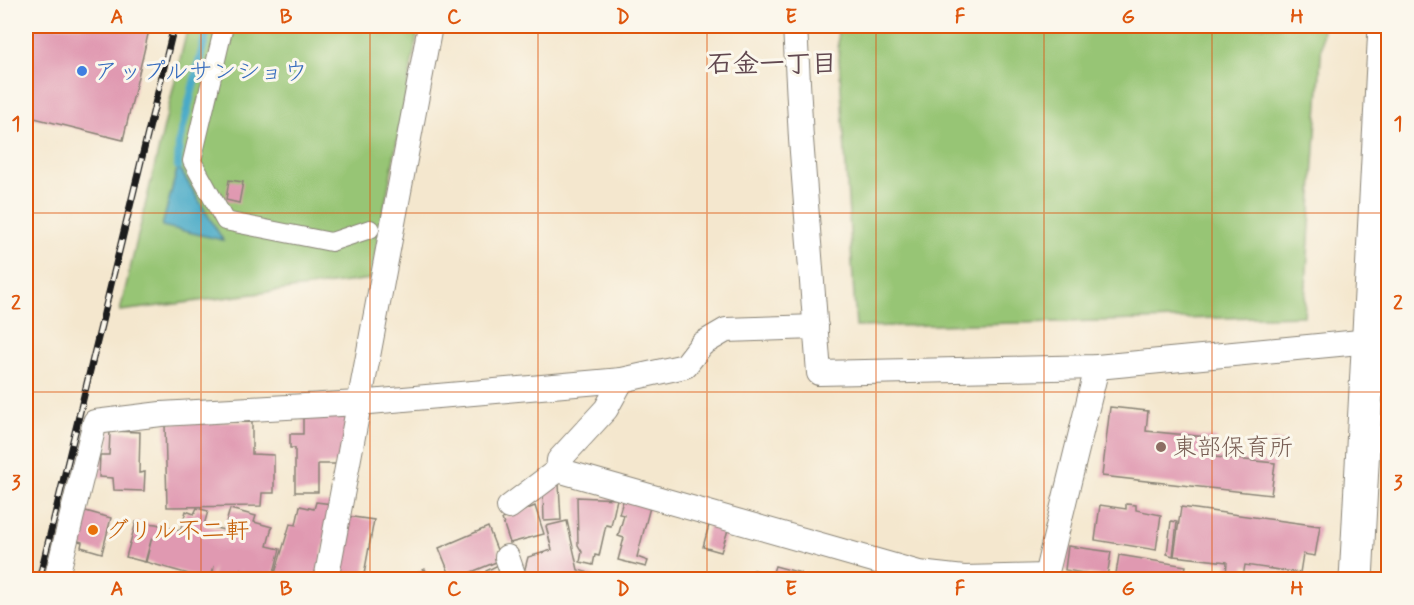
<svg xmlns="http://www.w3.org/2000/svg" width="1414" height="605" font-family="Mynerve,'Klee One',sans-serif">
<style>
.green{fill:#97c574;stroke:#5a7048;stroke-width:1.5}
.water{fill:#48aac7;stroke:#326372;stroke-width:1.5}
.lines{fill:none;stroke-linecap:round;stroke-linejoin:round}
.stream{stroke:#48aac7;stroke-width:8}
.building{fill:#e099b1}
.pedestrian-casing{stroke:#888275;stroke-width:20}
.minor-casing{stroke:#888275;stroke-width:26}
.primary-casing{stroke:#888275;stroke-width:35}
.pedestrian{stroke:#fff;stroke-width:18}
.minor{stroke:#fff;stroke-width:24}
.primary{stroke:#fff;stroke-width:33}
.rail-casing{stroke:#1c1c1c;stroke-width:7}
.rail{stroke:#fbf7ec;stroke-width:4.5;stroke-dasharray:14;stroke-linecap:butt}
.grid{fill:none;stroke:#de560d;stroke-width:1.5;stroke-opacity:0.55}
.shop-dot{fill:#3f7fe0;stroke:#fbf7ec;stroke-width:2}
.education-dot{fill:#8d6e63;stroke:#fbf7ec;stroke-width:2}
.food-dot{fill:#e8710a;stroke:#fbf7ec;stroke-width:2}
.labels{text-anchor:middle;stroke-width:6;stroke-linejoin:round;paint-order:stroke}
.shop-label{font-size:24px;fill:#366cbe;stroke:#fbf7ec;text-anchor:start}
.education-label{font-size:24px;fill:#785e54;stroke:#fbf7ec;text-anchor:start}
.food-label{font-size:24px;fill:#c56008;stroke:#fbf7ec;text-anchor:start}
.neighbourhood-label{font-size:26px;font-weight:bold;fill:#614850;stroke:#fbf7ec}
.neatline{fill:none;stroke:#de560d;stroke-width:2}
.grid-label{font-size:20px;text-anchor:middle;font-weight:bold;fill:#de560d}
</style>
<rect width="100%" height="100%" fill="#fbf7ec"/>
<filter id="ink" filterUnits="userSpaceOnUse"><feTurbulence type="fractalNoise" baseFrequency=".0167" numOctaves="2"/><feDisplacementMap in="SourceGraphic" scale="12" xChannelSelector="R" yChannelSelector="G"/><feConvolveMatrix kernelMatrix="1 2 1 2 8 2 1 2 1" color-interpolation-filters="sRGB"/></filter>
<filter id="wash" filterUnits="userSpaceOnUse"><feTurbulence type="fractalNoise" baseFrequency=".008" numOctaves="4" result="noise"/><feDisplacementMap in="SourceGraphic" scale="24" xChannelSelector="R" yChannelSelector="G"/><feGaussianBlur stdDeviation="1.35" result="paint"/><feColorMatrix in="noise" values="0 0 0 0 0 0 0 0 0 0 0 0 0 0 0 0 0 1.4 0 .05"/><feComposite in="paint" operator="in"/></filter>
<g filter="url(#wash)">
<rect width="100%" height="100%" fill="#f4e7ce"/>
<g class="green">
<path d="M188,26H419L371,279L120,311Z"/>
<path d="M837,26H1323L1304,316L856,327Z"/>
</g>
<path class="water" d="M178,166L223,240L162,226Z"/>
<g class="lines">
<path class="stream" d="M178,166L179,143L208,26"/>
</g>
<g id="blocks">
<g class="building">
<path d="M26,26H150L123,140L26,116Z"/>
<path d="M229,180L243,182L239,203L226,200Z"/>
<path d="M1110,407L1148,411L1146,431L1217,438L1215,457L1275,463L1271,495L1102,476Z"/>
<path d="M341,412L350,414L341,464H318V492H295V448H290V434H303V416H341Z"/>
<path d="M252,422V454L274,455V493H262L261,506L167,507L165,423Z"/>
<path d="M110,431L140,432L139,473L145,472L144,491L114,490L113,478L99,477L100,455H109Z"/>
<path d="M1272,440L1283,441L1282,454L1271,453Z"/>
<path d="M559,484L561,520L544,521L543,492Z"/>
<path d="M577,497L617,499L611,526L606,525L599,556L595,555L593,565L580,562L582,552L578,545Z"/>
<path d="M623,501L650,507L637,557L648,561L646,567L618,560L624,538L618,536L624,515L619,514Z"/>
<path d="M316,502L332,504L317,580H273L290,524L296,525L300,506L314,509Z"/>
<path d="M1126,504L1136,505V510L1161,515L1156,550L1095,540L1100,505L1126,509Z"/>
<path d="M535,506L544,534L510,543L502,519Z"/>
<path d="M1181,507L1320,526L1315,556L1303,554L1300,573L1245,565L1243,577L1226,575L1227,562L1174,556Z"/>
<path d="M197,508L208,511L204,525L224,530L230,509L256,516L254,522L272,527L267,546L280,549L272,580H239L241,568L238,580H212L214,566L210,580L146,562L152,537L145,562L126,557L136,522L156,524L180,531L186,511L194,514Z"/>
<path d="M82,510L111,518L102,553L81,547L82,542L75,540Z"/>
<path d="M346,516L374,520L363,580H334Z"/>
<path d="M567,521L578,570L615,580H522L528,557L552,550L546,526Z"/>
<path d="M1171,521L1177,522L1173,556L1167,554Z"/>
<path d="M709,525L728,530L721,552L703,547Z"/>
<path d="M488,527L501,560L452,580L439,548Z"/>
<path d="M1068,546L1111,552L1107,577L1065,570Z"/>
<path d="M1119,555L1186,566L1183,580H1115Z"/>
<path d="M498,565L506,580H486L490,577L486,571Z"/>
<path d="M775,566L801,573L799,580H751L754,570L772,575Z"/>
<path d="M425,569L431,580H404Z"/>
</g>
</g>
</g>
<g filter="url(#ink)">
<use href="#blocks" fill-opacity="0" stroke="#888275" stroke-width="1.5"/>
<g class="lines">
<g class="pedestrian-casing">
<path id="pedestrian" d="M224,26L192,161L225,221L331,242L370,229"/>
</g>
<g class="minor-casing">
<g id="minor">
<path d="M795,26L801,139L819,373L1097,367L1370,341"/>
<path d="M558,470L919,573L964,578L1046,576"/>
<path d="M509,507L558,470L559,460L606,409L622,380"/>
<path d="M507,557L515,580"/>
<path d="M56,580L95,422L161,414L358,403L622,380L685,366L702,344L726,330L816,327"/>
<path d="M326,580L430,26"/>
<path d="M1045,580L1097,367"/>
</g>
</g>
<g class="primary-casing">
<path id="primary" d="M1356,580L1385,26"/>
</g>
<use href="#pedestrian" class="pedestrian"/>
<use href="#minor" class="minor"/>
<use href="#primary" class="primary"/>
<g class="rail-casing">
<path id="rail" d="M39,580L174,26"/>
</g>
<use href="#rail" class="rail"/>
</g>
</g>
<path class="grid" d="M201,26V580M370,26V580M538,26V580M707,26V580M876,26V580M1044,26V580M1212,26V580M26,213H1388M26,392H1388"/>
<circle class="shop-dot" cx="82" cy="71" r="6"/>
<circle class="education-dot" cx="1161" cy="447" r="6"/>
<circle class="food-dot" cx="93" cy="530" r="6"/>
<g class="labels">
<g class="shop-label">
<text x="94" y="79">アップルサンショウ</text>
</g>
<g class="education-label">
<text x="1173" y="455">東部保育所</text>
</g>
<g class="food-label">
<text x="105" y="538">グリル不二軒</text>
</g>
<g class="neighbourhood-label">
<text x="772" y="72">石金一丁目</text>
</g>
</g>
<rect width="1414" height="605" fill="none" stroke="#fbf7ec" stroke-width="66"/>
<rect x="33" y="33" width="1348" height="539" class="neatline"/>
<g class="grid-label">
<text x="117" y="23">A</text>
<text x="286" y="23">B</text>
<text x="454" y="23">C</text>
<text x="623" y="23">D</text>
<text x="791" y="23">E</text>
<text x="960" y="23">F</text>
<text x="1128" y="23">G</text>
<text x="1297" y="23">H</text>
<text x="16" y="130">1</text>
<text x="1398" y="130">1</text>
<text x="16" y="309">2</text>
<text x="1398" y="309">2</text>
<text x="16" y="489">3</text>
<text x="1398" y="489">3</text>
<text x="117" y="595">A</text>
<text x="286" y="595">B</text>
<text x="454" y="595">C</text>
<text x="623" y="595">D</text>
<text x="791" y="595">E</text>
<text x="960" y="595">F</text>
<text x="1128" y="595">G</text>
<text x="1297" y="595">H</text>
</g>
</svg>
